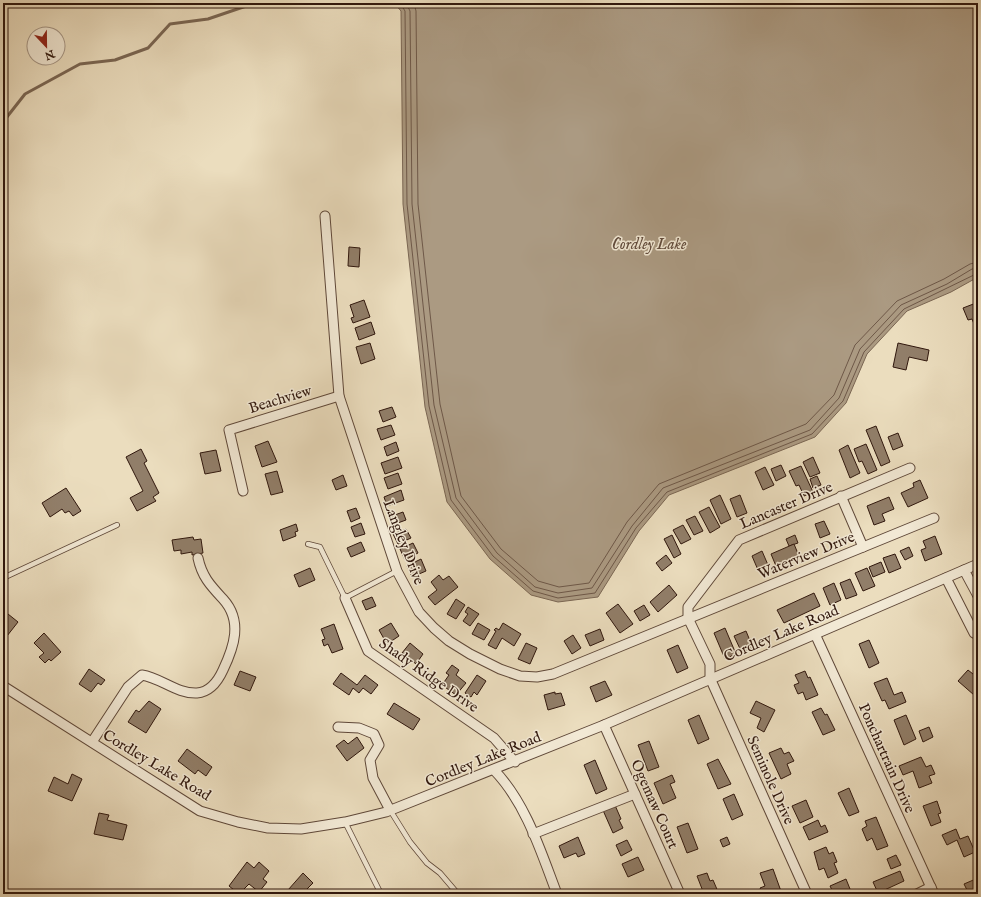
<svg xmlns="http://www.w3.org/2000/svg" width="981" height="897" font-family="'IM FELL English',serif">
<style>
.water{fill:#ab9a82;stroke:#7a6653}
.lines{fill:none;stroke-linecap:round;stroke-linejoin:round}
.shore{stroke:#6e5848;stroke-width:1}
.stream{stroke:#7a6653;stroke-width:3}
.building{fill:#917e69;stroke:#30170d}
.service-casing{stroke:#5f4839;stroke-width:6}
.minor-casing{stroke:#5f4839;stroke-width:11}
.service{stroke:#f2e9d5;stroke-width:4.5}
.minor{stroke:#f2e9d5;stroke-width:9}
.labels{text-anchor:middle;stroke-width:3;stroke-linejoin:round;paint-order:stroke}
.street-label{font-size:15px;fill:#30170d;stroke:#f2e9d5}
.water-label{font-size:16px;font-style:italic;fill:#614b3c;stroke:#f2e9d5}
</style>
<rect width="100%" height="100%" fill="#ebddbe"/>
<filter id="stains"><feTurbulence type="fractalNoise" baseFrequency=".005" numOctaves="4"/><feColorMatrix values="0 0 0 0 .2 0 0 0 0 .09 0 0 0 0 .02 0 0 0 .5 -.17"/></filter>
<radialGradient id="worn" r=".72"><stop offset=".6" stop-color="#630" stop-opacity="0"/><stop offset="1" stop-color="#630" stop-opacity=".3"/></radialGradient>
<path class="water" d="M394,3H978V277L951,292L907,311L867,354L846,403L815,437L669,495L639,531L598,597L558,602L531,595L490,559L447,502L425,407L403,204L401,11Z"/>
<g class="lines">
<g class="shore">
<path d="M400,3L405,11L407,204L429,406L451,500L493,556L533,591L558,598L595,593L636,528L667,492L812,434L843,401L864,352L904,309L978,273"/>
<path d="M406,3L410,11L412,204L434,405L456,498L497,553L535,587L558,593L592,588L632,526L663,488L810,430L839,398L860,349L901,305L947,284L972,269L978,268"/>
<path d="M414,3L416,11L418,204L440,404L461,496L501,549L538,581L559,587L589,583L627,522L659,484L806,424L834,395L855,345L897,301L944,279L970,264L978,262"/>
</g>
<path class="stream" d="M3,122L25,94L80,64L115,60L148,48L170,24L208,19L255,3"/>
</g>
<g class="building">
<path d="M349,247L360,248L359,267L348,266Z"/>
<path d="M364,300L370,317L353,323L351,318L354,317L350,305Z"/>
<path d="M976,303L978,307V322L974,324L972,319L968,320L963,308Z"/>
<path d="M371,322L375,334L359,340L355,328Z"/>
<path d="M370,343L375,359L361,364L356,347Z"/>
<path d="M898,343L929,350L927,361L909,357L906,370L893,367Z"/>
<path d="M392,407L396,417L383,422L379,411Z"/>
<path d="M391,425L395,435L381,440L377,429Z"/>
<path d="M876,426L890,462L881,466L866,430Z"/>
<path d="M898,433L903,446L893,450L888,437Z"/>
<path d="M268,441L277,462L262,467L255,446Z"/>
<path d="M396,442L399,451L387,456L384,447Z"/>
<path d="M866,444L877,470L868,474L862,461L859,462L854,449Z"/>
<path d="M848,445L860,473L850,478L839,450Z"/>
<path d="M141,449L147,461L144,463L159,493L153,497L156,501L137,511L130,498L143,491L126,457Z"/>
<path d="M216,450L221,471L205,474L200,453Z"/>
<path d="M398,457L402,468L385,474L381,463Z"/>
<path d="M813,457L820,473L810,477L803,462Z"/>
<path d="M781,465L786,476L776,481L771,469Z"/>
<path d="M801,466L813,492L804,496L799,485L796,486L789,471Z"/>
<path d="M765,467L774,485L763,490L755,472Z"/>
<path d="M277,471L283,492L271,495L265,474Z"/>
<path d="M398,473L402,484L388,489L384,478Z"/>
<path d="M343,475L347,486L336,490L332,480Z"/>
<path d="M817,476L821,485L813,488L810,479Z"/>
<path d="M920,480L928,498L908,507L901,493L914,487L913,483Z"/>
<path d="M66,488L81,511L73,516L69,511L65,513L62,509L50,517L42,503Z"/>
<path d="M401,490L404,500L387,506L384,497Z"/>
<path d="M720,495L731,519L721,524L710,500Z"/>
<path d="M740,495L747,513L737,517L730,499Z"/>
<path d="M889,497L894,509L882,514L885,521L874,525L867,506Z"/>
<path d="M709,507L720,527L710,533L699,512Z"/>
<path d="M356,508L360,518L351,522L347,511Z"/>
<path d="M403,512L406,520L395,524L392,516Z"/>
<path d="M695,516L703,531L694,535L686,520Z"/>
<path d="M824,521L830,534L820,538L815,524Z"/>
<path d="M361,523L365,534L355,537L351,527Z"/>
<path d="M296,524L298,531L295,532L296,536L283,541L280,530Z"/>
<path d="M683,525L691,539L681,544L673,530Z"/>
<path d="M406,529L411,538L398,544L393,534Z"/>
<path d="M672,535L681,554L674,558L664,539Z"/>
<path d="M795,535L798,543L789,546L786,539Z"/>
<path d="M935,536L942,554L925,561L921,550L926,548L923,541Z"/>
<path d="M193,537L194,540L201,539L203,553L192,555V552L181,554V550L174,551L172,540Z"/>
<path d="M361,542L365,551L351,557L347,548Z"/>
<path d="M413,543L418,553L405,560L400,549Z"/>
<path d="M794,544L799,556L776,566L771,554Z"/>
<path d="M909,547L913,556L905,560L900,551Z"/>
<path d="M762,551L768,565L758,570L752,556Z"/>
<path d="M895,554L901,568L889,573L883,558Z"/>
<path d="M666,555L672,563L662,571L656,563Z"/>
<path d="M421,559L426,571L412,577L407,566Z"/>
<path d="M881,562L885,572L873,577L869,567Z"/>
<path d="M310,568L315,580L299,587L294,575Z"/>
<path d="M867,568L875,586L863,591L855,573Z"/>
<path d="M439,575L443,580L449,576L458,587L435,605L428,597L437,590L431,582Z"/>
<path d="M850,579L857,595L846,599L840,583Z"/>
<path d="M834,583L841,600L830,605L823,588Z"/>
<path d="M669,585L677,595L658,612L650,602Z"/>
<path d="M814,593L820,606L784,623L777,610Z"/>
<path d="M372,597L376,606L366,610L362,601Z"/>
<path d="M456,599L465,605L456,619L447,614Z"/>
<path d="M618,604L633,624L620,633L606,613Z"/>
<path d="M644,605L650,615L640,621L634,611Z"/>
<path d="M468,607L479,614L470,626L463,621L468,614L465,612Z"/>
<path d="M3,610L18,622L7,636L3,633Z"/>
<path d="M391,623L399,636L387,644L379,630Z"/>
<path d="M478,623L490,630L484,640L472,634Z"/>
<path d="M503,623L521,634L514,646L502,638L496,649L488,645L496,631L494,630L496,628L499,630Z"/>
<path d="M334,624L343,649L332,653L328,644L324,646L322,640L325,639L321,629Z"/>
<path d="M725,628L736,654L725,659L714,633Z"/>
<path d="M600,629L604,640L590,646L585,635Z"/>
<path d="M746,631L753,648L742,653L734,636Z"/>
<path d="M44,633L61,652L51,661L49,659L45,663L39,657L44,653L34,643Z"/>
<path d="M573,635L581,648L572,654L564,641Z"/>
<path d="M869,640L879,663L869,668L859,644Z"/>
<path d="M410,643L423,654L416,664L402,653Z"/>
<path d="M526,643L537,648L530,664L518,659Z"/>
<path d="M678,645L688,668L677,673L667,650Z"/>
<path d="M452,665L459,670L456,675L466,683L456,695L442,685L449,675L446,673Z"/>
<path d="M89,669L105,680L101,685L98,683L91,692L79,684Z"/>
<path d="M968,670L978,678V690L974,695L958,681Z"/>
<path d="M240,671L256,677L250,691L234,685Z"/>
<path d="M805,671L808,678L810,677L818,695L806,700L803,692L798,694L794,685L799,683L795,675Z"/>
<path d="M341,673L357,685L365,675L378,685L371,694L363,688L359,693L353,688L349,695L333,684Z"/>
<path d="M477,675L486,681L477,695L474,692L471,697L465,693Z"/>
<path d="M887,678L894,695L902,692L906,702L889,709L885,700L882,701L874,683Z"/>
<path d="M605,681L612,695L596,702L590,687Z"/>
<path d="M555,692V694L561,693L565,705L548,710L544,695Z"/>
<path d="M149,701L161,709L146,733L128,722L136,710L139,712Z"/>
<path d="M756,701L775,710L764,732L757,728L761,718L750,713Z"/>
<path d="M394,703L420,719L413,730L387,714Z"/>
<path d="M821,708L825,715L827,714L835,730L823,735L812,712Z"/>
<path d="M699,715L709,739L698,744L688,720Z"/>
<path d="M906,715L916,739L904,745L894,720Z"/>
<path d="M929,727L933,737L923,742L919,731Z"/>
<path d="M357,737L364,748L347,761L336,746L344,740L348,744Z"/>
<path d="M649,741L659,767L648,771L638,745Z"/>
<path d="M781,748L784,754L789,752L794,761L787,764L791,774L781,779L769,753Z"/>
<path d="M187,749L212,767L206,776L198,770L195,774L178,761Z"/>
<path d="M921,757L926,767L931,765L935,774L929,776L932,783L919,788L913,771L903,775L899,766Z"/>
<path d="M718,759L731,784L718,789L707,764Z"/>
<path d="M595,760L607,789L596,794L584,765Z"/>
<path d="M72,774L82,779L72,801L48,791L54,777L68,784Z"/>
<path d="M672,775L675,782L670,784L676,798L663,804L654,783Z"/>
<path d="M849,788L859,812L849,816L838,793Z"/>
<path d="M734,794L743,815L732,820L723,799Z"/>
<path d="M806,800L813,817L800,823L792,806Z"/>
<path d="M937,801L941,813L938,814L941,822L931,826L923,806Z"/>
<path d="M614,803L621,819L619,820L623,828L613,833L602,808Z"/>
<path d="M99,813L109,815L107,820L127,825L123,840L94,834Z"/>
<path d="M876,817L888,846L877,850L872,838L867,841L862,829L867,826L865,821Z"/>
<path d="M818,820L821,827L825,825L828,832L809,840L803,827Z"/>
<path d="M688,823L698,849L687,853L677,827Z"/>
<path d="M956,829L960,839L968,836L975,852L964,857L957,840L947,845L942,835Z"/>
<path d="M578,837L585,854L578,857L576,853L564,858L559,846Z"/>
<path d="M727,837L730,844L723,847L720,840Z"/>
<path d="M627,840L632,850L621,856L616,845Z"/>
<path d="M826,847L829,854L833,852L837,862L834,863L838,873L828,878L824,868L819,870L814,852Z"/>
<path d="M896,855L901,865L891,869L887,859Z"/>
<path d="M638,857L644,870L628,877L622,864Z"/>
<path d="M247,862L254,868L259,862L269,871L263,879L267,882L259,892L249,884L239,894L229,886Z"/>
<path d="M773,869L782,894H768V892L763,894L760,888L765,886L760,873Z"/>
<path d="M900,871L904,881L878,893L873,882Z"/>
<path d="M303,873L313,883L302,894H292L288,890Z"/>
<path d="M707,873L710,881L713,880L719,894H704L697,876Z"/>
<path d="M978,878V894H969L964,884Z"/>
<path d="M846,879L852,894H834L830,886Z"/>
</g>
<g class="lines">
<g class="service-casing">
<g id="service">
<path d="M308,544L320,547L345,598L397,571"/>
<path d="M3,578L117,525"/>
<path d="M390,810L410,842L427,863L440,873L458,894"/>
<path d="M345,822L381,894"/>
</g>
</g>
<g class="minor-casing">
<g id="minor">
<path d="M325,216L339,396L397,571L419,612L434,628L449,641L470,654L500,669L520,676L537,677L553,674L934,518"/>
<path d="M243,491L229,430L339,396"/>
<path d="M841,496L863,547"/>
<path d="M964,570L978,596"/>
<path d="M946,578L974,633L978,635"/>
<path d="M345,598L368,651L494,738L515,762"/>
<path d="M815,634L934,894"/>
<path d="M3,686L200,811L238,822L268,828L301,829L345,822L386,812L604,725L978,564"/>
<path d="M604,725L680,894"/>
<path d="M338,727L359,728L374,734L379,745L370,760L373,778L390,810"/>
<path d="M92,742L128,687L142,675C161,678 177,694 197,693C210,692 218,681 223,670C234,647 243,621 223,599C211,586 202,577 198,558"/>
<path d="M494,770C526,803 541,852 557,894"/>
<path d="M533,834L635,794"/>
<path d="M807,894L710,678V664L688,618V607L739,540L910,468"/>
<path d="M917,894L931,887"/>
</g>
</g>
<use href="#service" class="service"/>
<use href="#minor" class="minor"/>
</g>
<g class="labels">
<g class="street-label">
<text transform="translate(280 399) rotate(-17)" y="5">Beachview</text>
<text transform="translate(786 505) rotate(-23)" y="5">Lancaster Drive</text>
<text transform="translate(404 542) rotate(69)" y="5">Langley Drive</text>
<text transform="translate(806 555) rotate(-22)" y="5">Waterview Drive</text>
<text transform="translate(781 633) rotate(-23)" y="5">Cordley Lake Road</text>
<text transform="translate(429 675) rotate(35)" y="5">Shady Ridge Drive</text>
<text transform="translate(887 758) rotate(66)" y="5">Ponchartrain Drive</text>
<text transform="translate(483 759) rotate(-22)" y="5">Cordley Lake Road</text>
<text transform="translate(157 765) rotate(31)" y="5">Cordley Lake Road</text>
<text transform="translate(771 780) rotate(66)" y="5">Seminole Drive</text>
<text transform="translate(655 804) rotate(66)" y="5">Ogemaw Court</text>
</g>
<g class="water-label">
<text x="649" y="249">Cordley Lake</text>
</g>
</g>
<rect width="981" height="897" fill="none" stroke="#ebddbe" stroke-width="16"/>
<rect x="4" y="4" width="973" height="889" fill="none" stroke="#30170d" stroke-width="2"/>
<rect x="8" y="8" width="965" height="881" fill="none" stroke="#30170d"/>
<g transform="translate(46 46) rotate(158)"><circle r="19" fill="#f2e9d5" stroke="#a49585"/>
<path d="M0-3L7 15L0 10L-7 15Z" fill="#8f2418"/>
<text y="-6" font-size="11" font-weight="bold" text-anchor="middle" fill="#30170d">N</text>
</g>
<rect width="100%" height="100%" filter="url(#stains)"/>
<rect width="100%" height="100%" fill="url(#worn)"/>
</svg>
